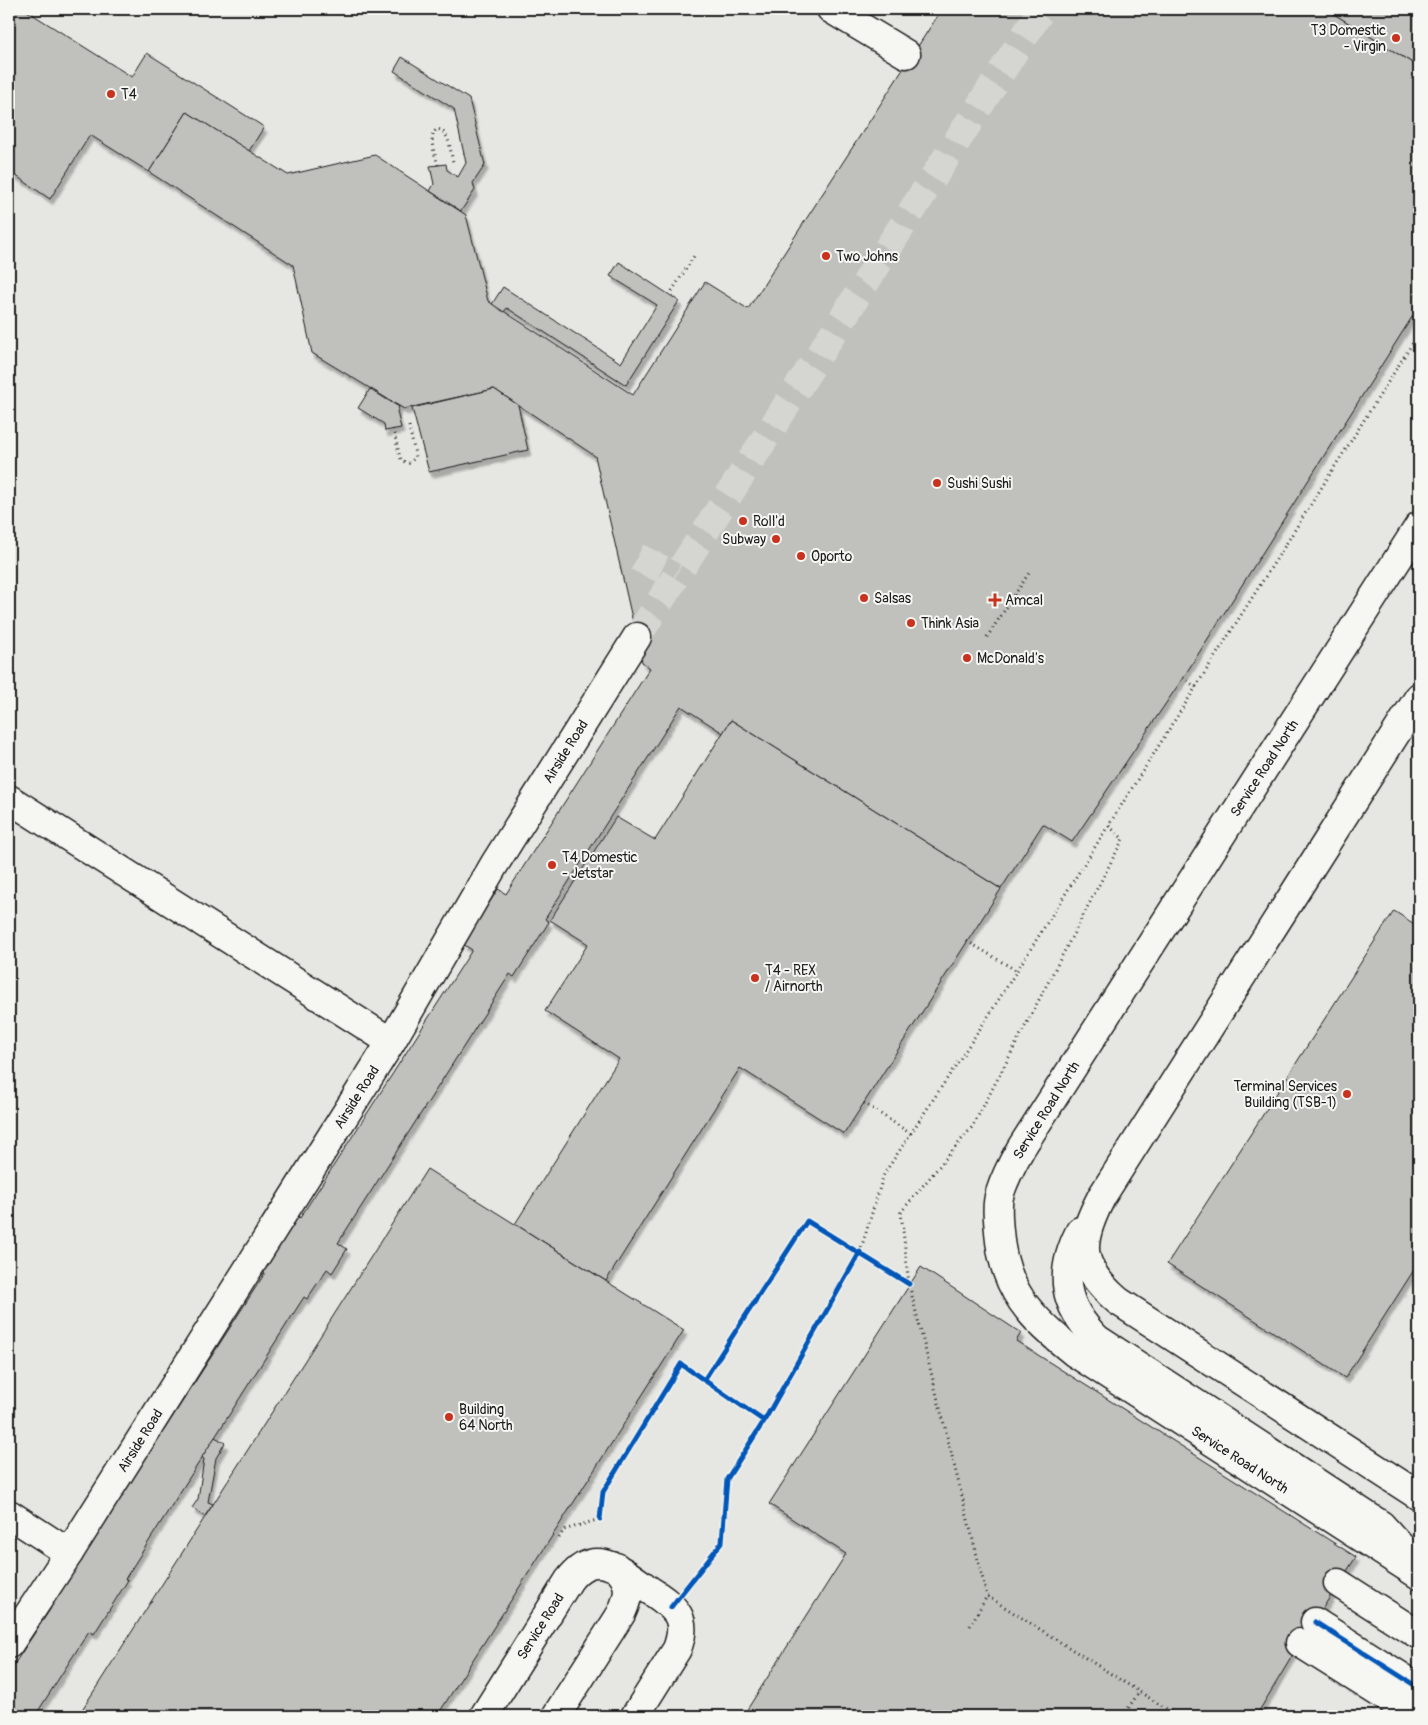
<svg xmlns="http://www.w3.org/2000/svg" width="1428" height="1725" font-family="Pangolin,sans-serif">
<style>
.built{fill:#e6e6e2}
.building{fill:#c0c0bd;stroke:#1c1c1c;filter:url(#shadow)}
.lines{fill:none;stroke-linecap:round;stroke-linejoin:round}
.minor-tunnel{stroke:#d5d5d2;stroke-width:28;stroke-dasharray:28 14;stroke-linecap:butt}
.minor-casing{stroke:#1c1c1c;stroke-width:31}
.path{stroke:#1c1c1c;stroke-width:3;stroke-dasharray:1 4;stroke-linecap:butt}
.minor{stroke:#f6f6f2;stroke-width:28}
.cycleway-casing{stroke:#f6f6f2;stroke-width:8}
.cycleway{stroke:#0057b8;stroke-width:5}
.poi-dot{fill:#c8321e;stroke:#f6f6f2;stroke-width:2}
.labels{text-anchor:middle;stroke-width:4;stroke-linejoin:round;paint-order:stroke}
.poi-label{font-size:14px;fill:#1c1c1c;stroke:#f6f6f2;text-anchor:start}
.street-label{font-size:14px;fill:#1c1c1c;stroke:#f6f6f2}
</style>
<defs>
<filter id="shadow"><feDropShadow dx="3" dy="5.5" stdDeviation="1" flood-color="#0004"/></filter>
</defs>
<rect width="100%" height="100%" fill="#f6f6f2"/>
<filter id="ink" filterUnits="userSpaceOnUse"><feTurbulence type="fractalNoise" baseFrequency=".02" numOctaves="2"/><feDisplacementMap in="SourceGraphic" scale="10" xChannelSelector="R" yChannelSelector="G"/><feConvolveMatrix kernelMatrix="1 2 1 2 8 2 1 2 1" color-interpolation-filters="sRGB"/></filter>
<g filter="url(#ink)">
<rect class="built" x="9" y="9" width="1410" height="1707"/>
<g class="building">
<path d="M9,9H24L132,77L147,53L264,127L249,151L187,112L149,172L90,135L50,199L9,171Z"/>
<path d="M942,9H1326L1419,67V306L1183,678L1072,842L1043,824L1001,889L731,720L723,733L681,706L545,919L549,922L514,977L510,974L338,1243L347,1249L332,1273L327,1269L307,1299L304,1297L125,1579L128,1580L94,1634L89,1631L35,1716H9V1672L51,1608L42,1602L85,1553L265,1273L256,1268L291,1212L300,1218L472,950L463,944L498,889L506,894L650,668L642,662L595,456L494,389L404,409L312,353L293,265L149,172L187,112L288,175L375,155L466,215L488,301L633,395L705,282L748,309Z"/>
<path d="M1326,9H1419V67Z"/>
<path d="M402,57L469,99L485,165L473,183L475,190L461,211L430,191L434,184L430,166L446,164L447,170L458,177L466,163L454,109L394,71Z"/>
<path d="M619,262L679,301L626,385L507,308L504,312L492,304L503,287L621,363L657,305L610,276Z"/>
<path d="M370,389L399,407L397,412L401,428L385,431L384,424L358,408Z"/>
<path d="M494,389L518,405L528,450L429,472L412,408Z"/>
<path d="M731,720L1001,889L844,1134L740,1068L606,1281L515,1224L619,1059L545,1011L588,944L550,920L616,817L655,840Z"/>
<path d="M1394,911L1419,927V1262L1345,1378L1167,1264Z"/>
<path d="M427,1169L684,1330L437,1716H78Z"/>
<path d="M921,1267L1021,1333L1016,1341L1356,1557L1300,1643L1256,1716H743L846,1554L769,1504Z"/>
<path d="M215,1437L225,1443L216,1458L208,1502L213,1504L205,1516L192,1508L198,1499L204,1459L202,1457Z"/>
</g>
<g class="lines">
<g class="minor-tunnel">
<path d="M637,557L676,576"/>
<path d="M637,637L1042,9"/>
</g>
<g class="minor-casing">
<g id="minor">
<path d="M831,9L906,54"/>
<path id="s1" d="M1419,526L1021,1148C1013,1162 1005,1177 1000,1193C996,1205 998,1219 999,1231C1003,1290 1031,1318 1075,1353L1419,1575"/>
<path d="M1419,697L1102,1196C1078,1242 1076,1265 1118,1301L1419,1496"/>
<path d="M9,799L391,1042"/>
<path d="M1080,1231C1058,1274 1063,1305 1097,1339L1381,1525L1411,1558"/>
<path d="M9,1514L69,1553"/>
<path d="M1338,1583L1419,1635"/>
<path d="M1315,1622L1419,1688"/>
<path d="M1300,1643L1416,1716"/>
<path id="s2" d="M9,1644L69,1553L391,1042L494,865L637,637"/>
<path id="s3" d="M484,1716L569,1580C594,1547 620,1569 645,1587C656,1595 671,1603 678,1615C684,1626 681,1638 677,1649L635,1716"/>
<path d="M556,1716L621,1614C630,1594 632,1583 616,1567"/>
</g>
</g>
<g class="path">
<path d="M438,165C435,153 427,138 437,129C450,131 450,151 453,162"/>
<path d="M672,291L696,253"/>
<path d="M393,429L400,457L402,461L409,463L415,458V454L409,426"/>
<path d="M987,637L1029,573"/>
<path d="M1183,678L1196,687"/>
<path d="M1109,826L1123,839L973,1126L901,1212L909,1284L987,1596L1178,1716"/>
<path d="M967,941L1017,971"/>
<path d="M864,1103L911,1134"/>
<path d="M860,1252L884,1174L989,1015L1419,333"/>
<path d="M559,1538L564,1530L600,1519"/>
<path d="M970,1626L987,1596"/>
<path d="M1123,1716L1139,1692"/>
</g>
<use href="#minor" class="minor"/>
<g class="cycleway-casing">
<g id="cycleway">
<path d="M704,1380L764,1421"/>
<path d="M600,1519L603,1492L681,1364L704,1380L807,1221L909,1284"/>
<path d="M671,1607L722,1542L727,1479L764,1421L860,1252"/>
<path d="M1315,1622L1419,1688"/>
</g>
</g>
<use href="#cycleway" class="cycleway"/>
</g>
</g>
<g class="poi-dot">
<circle cx="1396" cy="38" r="5"/>
<circle cx="111" cy="94" r="5"/>
<circle cx="826" cy="256" r="5"/>
<circle cx="937" cy="483" r="5"/>
<circle cx="743" cy="521" r="5"/>
<circle cx="776" cy="539" r="5"/>
<circle cx="801" cy="556" r="5"/>
<circle cx="864" cy="598" r="5"/>
<path d="M992.5 592.5h5v5h5v5h-5v5h-5v-5h-5v-5h5z"/>
<circle cx="911" cy="623" r="5"/>
<circle cx="967" cy="658" r="5"/>
<circle cx="552" cy="865" r="5"/>
<circle cx="755" cy="978" r="5"/>
<circle cx="1347" cy="1094" r="5"/>
<circle cx="449" cy="1417" r="5"/>
</g>
<g class="labels">
<g class="poi-label">
<text x="1386" y="35" text-anchor="end">T3 Domestic<tspan x="1386" dy="16">- Virgin</tspan></text>
<text x="121" y="99">T4</text>
<text x="836" y="261">Two Johns</text>
<text x="947" y="488">Sushi Sushi</text>
<text x="753" y="526">Roll'd</text>
<text x="766" y="544" text-anchor="end">Subway</text>
<text x="811" y="561">Oporto</text>
<text x="874" y="603">Salsas</text>
<text x="1005" y="605">Amcal</text>
<text x="921" y="628">Think Asia</text>
<text x="977" y="663">McDonald's</text>
<text x="562" y="862">T4 Domestic<tspan x="562" dy="16">- Jetstar</tspan></text>
<text x="765" y="975">T4 - REX<tspan x="765" dy="16">/ Airnorth</tspan></text>
<text x="1337" y="1091" text-anchor="end">Terminal Services<tspan x="1337" dy="16">Building (TSB-1)</tspan></text>
<text x="459" y="1414">Building<tspan x="459" dy="16">64 North</tspan></text>
</g>
<g class="street-label">
<text dy="5" stroke="none"><textPath href="#s2" startOffset="1052">Airside Road</textPath></text>
<text transform="translate(1264 768) rotate(-57)" y="5">Service Road North</text>
<text dy="5" stroke="none"><textPath href="#s2" startOffset="648">Airside Road</textPath></text>
<text transform="translate(1046 1110) rotate(-58)" y="5">Service Road North</text>
<text dy="5" stroke="none"><textPath href="#s2" startOffset="242">Airside Road</textPath></text>
<text dy="5" stroke="none"><textPath href="#s1" startOffset="1172">Service Road North</textPath></text>
<text dy="5" stroke="none"><textPath href="#s3" startOffset="106">Service Road</textPath></text>
</g>
</g>
<rect width="1428" height="1725" fill="none" stroke="#f6f6f2" stroke-width="30"/>
<rect x="15" y="15" width="1398" height="1695" fill="none" stroke="#1c1c1c" stroke-width="2" filter="url(#ink)"/>
</svg>
